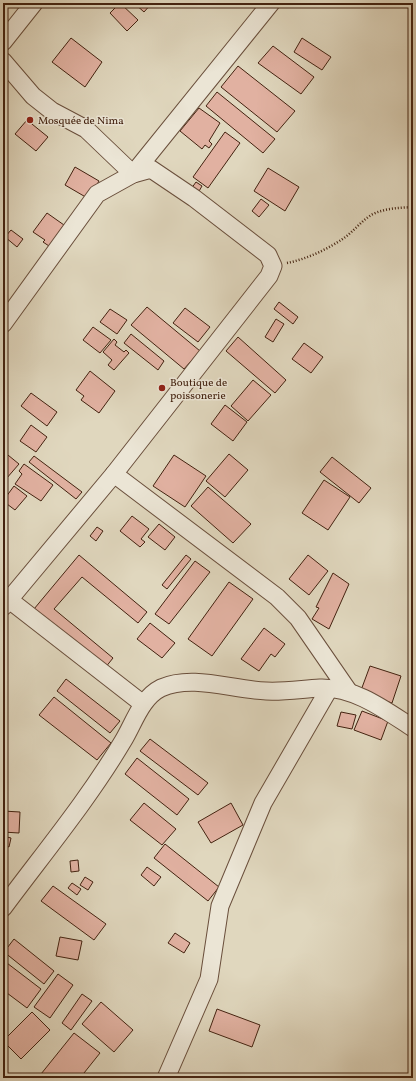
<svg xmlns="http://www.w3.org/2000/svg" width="416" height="1081" font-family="Vollkorn,serif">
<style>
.building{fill:#e1b1a1;stroke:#432210}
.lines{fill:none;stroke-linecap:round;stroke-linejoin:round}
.minor-casing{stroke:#6a4f3c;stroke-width:19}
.path{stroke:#432210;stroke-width:2.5;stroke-dasharray:1 2;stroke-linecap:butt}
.minor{stroke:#ebe5d5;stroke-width:17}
.poi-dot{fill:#8f2418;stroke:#ebe5d5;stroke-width:1.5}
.labels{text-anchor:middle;stroke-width:3;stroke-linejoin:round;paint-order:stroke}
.poi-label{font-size:11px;fill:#432210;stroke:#ebe5d5;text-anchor:start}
</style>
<rect width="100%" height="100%" fill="#e0d7be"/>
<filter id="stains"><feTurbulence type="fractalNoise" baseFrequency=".005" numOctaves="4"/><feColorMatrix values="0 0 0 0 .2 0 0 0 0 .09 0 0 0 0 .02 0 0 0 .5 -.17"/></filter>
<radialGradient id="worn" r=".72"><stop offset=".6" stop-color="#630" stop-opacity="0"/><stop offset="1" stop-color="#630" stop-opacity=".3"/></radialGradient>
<g class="building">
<path d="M120,3L138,20L127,31L110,13Z"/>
<path d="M134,3H152L144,12Z"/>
<path d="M71,38L102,62L85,87L52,62Z"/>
<path d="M302,38L331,57L322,70L294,52Z"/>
<path d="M273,46L314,77L301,94L258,63Z"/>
<path d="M238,66L295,111L277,132L221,87Z"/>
<path d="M217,92L275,139L263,153L206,106Z"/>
<path d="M199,108L220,123L209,141L212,144L209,148L205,145L202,149L180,131Z"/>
<path d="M27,120L48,137L36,151L15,134Z"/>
<path d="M225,132L240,143L208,188L193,177Z"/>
<path d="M75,167L99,181L89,199L65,185Z"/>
<path d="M268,168L299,187L285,211L254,191Z"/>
<path d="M196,182L202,186L198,193L191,189Z"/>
<path d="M261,199L269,205L259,217L252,211Z"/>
<path d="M47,213L64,225L49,246L43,242L45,240L33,232Z"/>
<path d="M11,230L23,239L17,247L5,237Z"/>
<path d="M279,302L298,317L293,324L274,309Z"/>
<path d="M147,307L200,351L184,369L131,325Z"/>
<path d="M185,308L210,327L198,342L173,323Z"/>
<path d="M110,309L127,320L117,334L100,322Z"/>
<path d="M276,319L284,324L273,342L265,337Z"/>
<path d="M93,327L111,340L100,353L83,340Z"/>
<path d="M131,334L164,361L158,370L124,343Z"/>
<path d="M238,337L286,380L275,393L226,351Z"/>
<path d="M114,339L117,342L115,345L124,352L126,350L129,353L114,370L108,365L112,360L103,352Z"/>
<path d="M304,343L323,357L311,373L292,359Z"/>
<path d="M90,371L115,391L99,413L81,400L84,396L76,390Z"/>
<path d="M253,380L271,395L248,421L231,406Z"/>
<path d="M31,393L57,412L47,426L21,406Z"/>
<path d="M225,405L247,422L233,441L211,424Z"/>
<path d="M31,425L47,437L36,452L20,441Z"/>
<path d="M3,451L19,464L6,479L3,477Z"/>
<path d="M229,454L248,470L225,497L206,481Z"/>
<path d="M174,455L206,476L185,507L153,486Z"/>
<path d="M34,456L82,492L76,499L29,462Z"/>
<path d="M332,457L371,488L359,503L320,472Z"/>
<path d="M24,464L53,485L41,501L15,484L22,474L19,471Z"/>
<path d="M324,480L350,497L328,530L302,513Z"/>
<path d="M14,486L27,496L15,510L3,501Z"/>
<path d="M208,487L251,524L233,543L191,506Z"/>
<path d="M132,516L149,529L141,539L145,542L140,547L120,531Z"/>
<path d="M159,524L175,537L165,550L148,537Z"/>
<path d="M97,527L103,531L96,541L90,536Z"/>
<path d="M79,555L147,612L138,623L82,577L54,609L113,658L105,668L34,609Z"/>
<path d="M186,555L191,559L167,589L162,585Z"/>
<path d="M308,555L328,571L309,595L289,579Z"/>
<path d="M195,561L210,572L169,624L155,614Z"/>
<path d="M333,573L349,584L329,629L312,619L319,608L316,607Z"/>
<path d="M229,582L253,599L212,656L188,639Z"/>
<path d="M150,623L175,643L162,658L137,639Z"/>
<path d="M264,628L285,644L275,657L271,654L259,671L241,659Z"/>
<path d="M370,666L401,676L392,703L360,693Z"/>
<path d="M66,679L120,721L110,733L57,691Z"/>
<path d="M54,697L111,743L97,760L39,715Z"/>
<path d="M362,711L388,721L381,740L354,730Z"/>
<path d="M341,712L356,715L352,729L337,726Z"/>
<path d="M150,739L208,783L198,795L140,751Z"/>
<path d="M137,758L189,799L177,815L125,774Z"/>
<path d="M144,803L176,829L162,845L130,820Z"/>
<path d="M231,803L243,825L211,843L198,822Z"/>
<path d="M3,811L20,812L19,833L3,832Z"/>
<path d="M3,836L11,838L9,847L3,845Z"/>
<path d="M165,844L219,887L208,901L154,858Z"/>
<path d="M78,860L79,871L71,872L70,861Z"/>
<path d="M147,867L161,877L154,886L141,875Z"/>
<path d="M85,877L93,882L88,890L80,885Z"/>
<path d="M72,883L81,889L77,895L68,888Z"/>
<path d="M53,886L106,924L94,940L41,901Z"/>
<path d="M175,933L190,943L184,953L168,943Z"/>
<path d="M60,937L82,941L78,960L56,956Z"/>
<path d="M14,939L54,971L44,984L4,952Z"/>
<path d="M3,960L41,989L27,1008L3,990Z"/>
<path d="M58,974L73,985L50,1018L34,1007Z"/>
<path d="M82,994L92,1001L71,1030L62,1023Z"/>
<path d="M101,1002L133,1030L114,1052L82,1024Z"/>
<path d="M217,1009L260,1025L252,1047L209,1031Z"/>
<path d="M32,1012L50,1030L21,1059L3,1041Z"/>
<path d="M74,1033L100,1053L80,1078H46L41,1074Z"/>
</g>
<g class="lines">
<g class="minor-casing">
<g id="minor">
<path d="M3,42L34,3"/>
<path d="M3,61L33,96L52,111L86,129L133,174L271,3"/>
<path d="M3,324L97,194L133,174L151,169L194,198L268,255L273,266L269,276L114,474L3,607"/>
<path d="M114,474L277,597L298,618L349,692"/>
<path d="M3,595L143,704"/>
<path d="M3,908C43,854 88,800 123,741C134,723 141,698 161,688C193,674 232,690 266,691C284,692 302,689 320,688C355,687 385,710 413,728"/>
<path d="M166,1078L209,979L220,906L263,803L329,689"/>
</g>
</g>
<path class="path" d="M287,263C307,259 328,249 344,238C354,231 362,220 373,214C386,208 399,208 413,207"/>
<use href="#minor" class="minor"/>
</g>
<g class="poi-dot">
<circle cx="30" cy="120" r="4"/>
<circle cx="162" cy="388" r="4"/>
</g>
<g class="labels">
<g class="poi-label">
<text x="38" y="124">Mosquée de Nima</text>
<text x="170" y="386">Boutique de<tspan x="170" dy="13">poissonerie</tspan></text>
</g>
</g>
<rect width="416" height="1081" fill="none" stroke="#e0d7be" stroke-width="16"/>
<rect x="4" y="4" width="408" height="1073" fill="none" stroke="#432210" stroke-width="2"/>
<rect x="8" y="8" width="400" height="1065" fill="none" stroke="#432210"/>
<rect width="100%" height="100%" filter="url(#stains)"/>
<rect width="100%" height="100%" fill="url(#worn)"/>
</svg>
